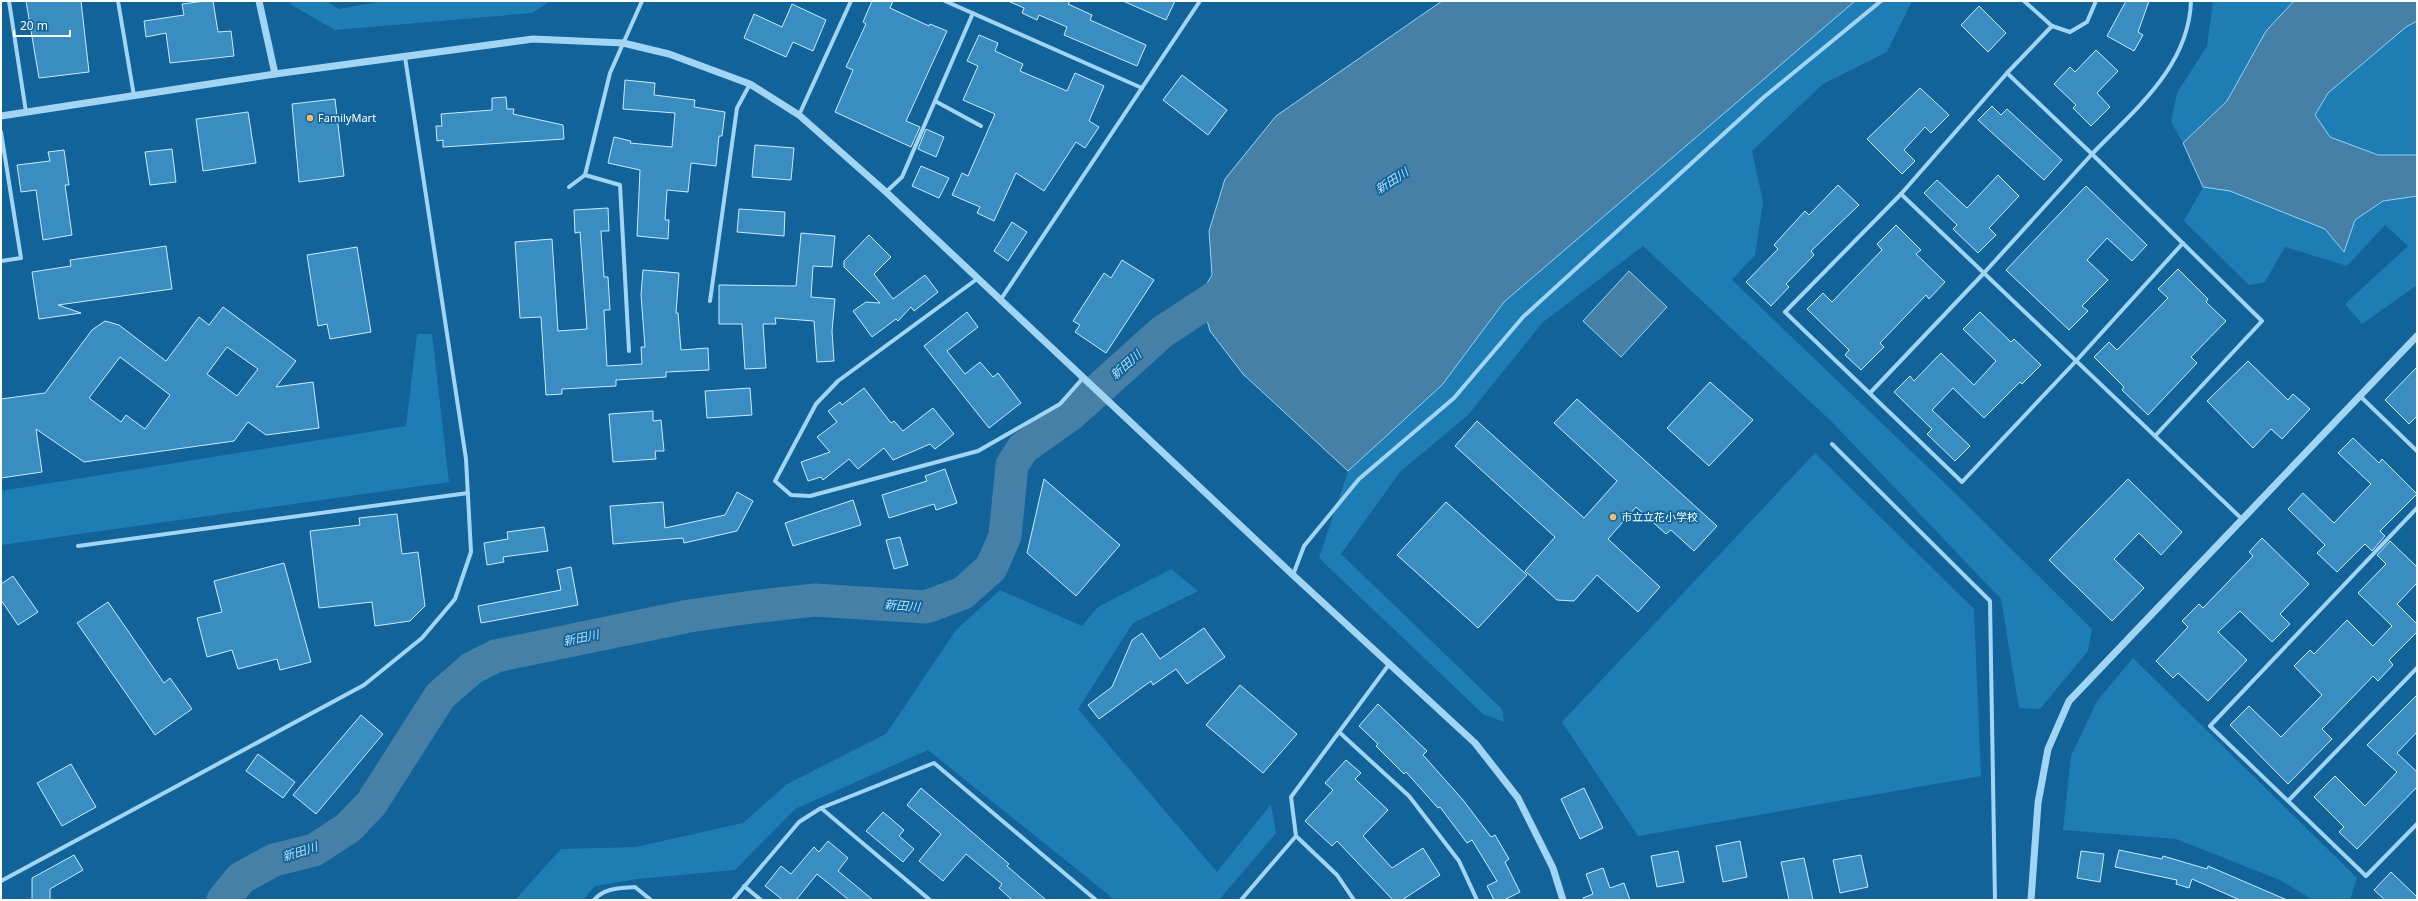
<svg xmlns="http://www.w3.org/2000/svg" width="2418" height="901" font-family="'Noto Sans','Noto Sans JP',sans-serif">
<style>
.green{fill:#1f7db6}
.water{fill:#4680a7;stroke:#94d3f7}
.lines{fill:none;stroke-linecap:round;stroke-linejoin:round}
.river{stroke:#4680a7;stroke-width:33}
.building{fill:#398dc1;stroke:#cbebfe;fill-rule:evenodd}
.minor{stroke:#a2d5f4;stroke-width:4}
.tertiary{stroke:#a2d5f4;stroke-width:7}
.poi-dot{fill:#ffb966;stroke:#116399;stroke-width:1.5}
.labels{text-anchor:middle;stroke-width:3.5;stroke-linejoin:round;paint-order:stroke}
.poi-label{font-size:11px;fill:#fff;stroke:#116399;text-anchor:start}
.water-label{font-size:12px;font-style:italic;fill:#b3e0fb;stroke:#116399}
</style>
<rect width="100%" height="100%" fill="#116399"/>
<g class="green">
<path d="M292,1H326L339,9L383,1H551L532,13L335,30L290,4Z"/>
<path d="M1855,1H1912L1887,52L1823,84L1752,151L1763,202L1755,255L1732,280L1957,495L2092,629L2088,651L2040,709L2019,708L2001,599L1831,421L1643,246L1542,323L1468,415L1400,472L1341,554L1502,709L1504,722L1483,714L1319,558L1348,471L1442,385L1504,302Z"/>
<path d="M2213,1H2294L2266,31L2227,101L2183,143L2171,122L2177,93L2207,46Z"/>
<path d="M2417,21V155H2378L2330,137L2315,115L2328,93L2406,27Z"/>
<path d="M2203,187L2230,191L2326,229L2344,252L2355,220L2383,201L2417,196V285L2362,324L2345,304L2408,246L2385,225L2347,266L2285,247L2265,282L2249,285L2184,221Z"/>
<path d="M417,334H432L449,482L1,545V491L406,426Z"/>
<path d="M1815,453L1974,609L1981,776L1638,836L1562,722Z"/>
<path d="M1171,569L1198,591L1133,623L1078,709L1217,872L1271,804L1276,833L1219,900H1115L928,750L795,809L735,870L637,879L595,886L583,900H515L561,849L636,847L743,823L787,784L886,734L956,630L1000,590L1082,626L1098,607Z"/>
<path d="M2133,658L2357,878L2350,900H2313L2280,880L2176,839L2063,830L2071,756L2097,701Z"/>
</g>
<g class="water">
<path d="M1442,1H1855L1504,302L1442,385L1348,471L1243,374L1210,331L1200,295L1212,275L1209,231L1225,179L1276,116Z"/>
<path d="M2294,1H2417V21L2406,27L2328,93L2315,115L2330,137L2378,155H2417V196L2383,201L2355,220L2344,252L2325,229L2230,191L2203,187L2183,143L2227,101L2266,31Z"/>
<path d="M1629,271L1667,307L1621,357L1583,321Z"/>
</g>
<g class="lines">
<path class="river" d="M223,900L241,878L274,860L314,850L348,828L371,804L440,696L472,668L496,656L689,616L752,607L814,600L926,607L963,593L991,568L1005,536L1012,465L1023,448L1070,415L1162,332L1240,281"/>
</g>
<g class="building">
<path d="M26,1H81L89,72L39,78Z"/>
<path d="M205,1H213L218,32L231,31L234,56L170,63L166,33L146,37L144,21L184,15L182,4Z"/>
<path d="M872,1H893L890,8L929,26L930,24L947,31L906,121L920,127L911,147L835,112L853,70L846,67L866,24L863,22Z"/>
<path d="M1008,1H1070L1068,4L1092,15L1090,20L1146,45L1137,66L1064,35L1067,27L1039,15L1037,20L1022,13L1024,8Z"/>
<path d="M1123,1H1175L1166,20Z"/>
<path d="M2126,1H2149L2138,32L2143,35L2134,51L2107,36Z"/>
<path d="M792,4L826,20L813,51L793,42L786,57L744,38L754,14L782,27Z"/>
<path d="M1979,6L2006,33L1988,52L1961,25Z"/>
<path d="M979,35L998,43L995,51L1023,64L1020,71L1067,91L1075,73L1104,86L1089,121L1099,127L1085,148L1076,142L1044,191L1016,173L994,221L977,213L980,207L952,195L962,173L968,176L995,114L963,100L978,66L967,61Z"/>
<path d="M2096,50L2118,71L2097,93L2110,107L2091,126L2073,108L2076,105L2054,84L2070,67L2075,72Z"/>
<path d="M1182,75L1227,110L1208,135L1163,100Z"/>
<path d="M625,80L655,83L654,95L695,100L694,107L725,112L722,136H719L716,166L691,163L688,192L667,190L665,220H669L668,239L637,236L640,170L608,163L614,137L631,141L630,143L672,147L675,113L623,109Z"/>
<path d="M1920,88L1949,115L1931,133L1925,127L1904,150L1915,161L1902,174L1867,139Z"/>
<path d="M506,97L507,109H514L513,114L563,125L564,139L443,147V140L437,141L436,126H442L441,114L492,110V98Z"/>
<path d="M335,99L344,176L299,182L292,104Z"/>
<path d="M1992,106L2001,115L2007,109L2062,160L2044,180L1978,120Z"/>
<path d="M248,112L256,163L203,171L196,119Z"/>
<path d="M926,129L944,137L936,157L918,149Z"/>
<path d="M755,145L794,148L791,180L752,177Z"/>
<path d="M172,149L176,182L150,185L145,152Z"/>
<path d="M64,150L69,185H65L72,235L43,240L36,190L21,192L17,165L50,161L48,152Z"/>
<path d="M921,166L949,178L939,198L912,186Z"/>
<path d="M1998,175L2019,196L1989,228L1996,235L1978,253L1953,229L1957,225L1924,193L1937,180L1967,208Z"/>
<path d="M1838,185L1859,205L1811,251L1814,255L1786,284L1789,287L1771,306L1746,282L1778,249L1774,245L1793,224L1805,211L1809,215Z"/>
<path d="M2086,186L2147,245L2132,261L2107,238L2087,260L2108,280L2082,306L2088,311L2069,330L2006,270Z"/>
<path d="M608,208L609,231H601L604,277H608L610,310H604L607,366L642,364L641,347H645L641,295L643,270L679,273L676,313H678L681,350L708,348L709,370L666,372V377L616,380V386L562,389V394L546,395L541,317L520,318L515,242L552,239L558,331L587,329L580,232L575,233L574,210Z"/>
<path d="M739,209L785,212L784,236L737,232Z"/>
<path d="M1012,222L1027,232L1008,261L994,251Z"/>
<path d="M1896,225L1921,250L1916,254L1945,282L1929,299L1926,295L1880,343L1884,347L1861,370L1845,355L1849,350L1807,309L1823,293L1832,302L1882,250L1877,244Z"/>
<path d="M801,233L835,236L832,267L813,266L811,297L835,299L832,331L834,361L817,362L814,321L775,318L776,324H763L766,368L745,369L742,324H719V285L796,286Z"/>
<path d="M869,235L891,257L874,274L893,299L925,275L938,292L914,311L911,307L898,321L896,319L872,337L853,311L866,302L880,303L844,267V261Z"/>
<path d="M166,246L172,289L58,305L81,313L39,319L32,272L71,266L70,260Z"/>
<path d="M357,247L371,332L330,339L327,324L318,326L307,255Z"/>
<path d="M1122,260L1154,280L1106,353L1075,332L1080,325L1073,321L1104,273L1111,278Z"/>
<path d="M2178,269L2208,299L2206,302L2226,321L2191,357L2197,363L2148,415L2122,390L2124,387L2094,357L2109,342L2117,350L2168,298L2158,289Z"/>
<path d="M223,307L296,361L276,387L313,382L319,428L266,435L248,422L234,441L84,462L36,429L42,472L1,478V399L45,393L92,330L105,321L119,325L166,361L199,317L209,325ZM227,347L258,369L237,396L207,374ZM120,357L170,395L145,429L126,415L121,422L89,398Z"/>
<path d="M967,312L978,327L947,351L965,374L980,362L993,377L998,373L1021,403L989,428L924,346Z"/>
<path d="M1980,312L2011,342L2014,339L2041,365L2022,384L2020,382L1984,418L1953,388L1932,410L1970,446L1955,461L1927,434L1932,429L1894,392L1910,376L1914,381L1941,353L1974,385L1996,361L1963,329Z"/>
<path d="M2248,361L2288,400L2293,394L2310,409L2282,439L2271,429L2253,448L2207,401Z"/>
<path d="M2417,367V416L2409,424L2385,400Z"/>
<path d="M1710,382L1753,420L1709,466L1667,428Z"/>
<path d="M750,388L752,415L707,418L705,391Z"/>
<path d="M864,388L891,423L894,421L903,431L933,408L954,434L935,449L930,444L893,460L884,448L858,469L849,459L823,480L821,477L808,481L801,462L830,452L817,437L837,422L828,411L840,402L842,405Z"/>
<path d="M1577,399L1717,526L1694,551L1671,530L1666,534L1636,507L1608,539L1660,587L1638,612L1597,575L1574,601L1557,600L1525,571L1555,537L1455,446L1477,421L1584,518L1617,481L1554,423Z"/>
<path d="M653,411V421L661,420L664,451H655L656,459L613,462L609,414Z"/>
<path d="M2353,438L2379,463L2382,459L2417,494L2380,531L2385,536L2372,551L2365,544L2337,572L2317,553L2325,545L2288,509L2303,493L2334,523L2371,484L2338,453Z"/>
<path d="M945,469L957,503L936,510L934,504L889,518L882,495L927,481L925,476Z"/>
<path d="M1044,479L1120,545L1076,596L1027,553Z"/>
<path d="M2128,479L2182,532L2161,555L2139,533L2114,559L2144,588L2112,621L2049,560Z"/>
<path d="M737,492L753,501L737,531L684,543L683,538L613,544L610,506L663,502L665,528L725,515Z"/>
<path d="M853,500L861,525L793,546L785,523Z"/>
<path d="M1446,502L1527,575L1478,628L1397,555Z"/>
<path d="M397,514L402,554L418,552L425,606L410,621L375,626L372,602L319,608L310,531L360,525L359,518Z"/>
<path d="M544,527L548,551L503,557L504,562L487,565L484,543L508,539L507,532Z"/>
<path d="M900,537L908,565L894,569L886,540Z"/>
<path d="M2262,538L2309,584L2280,614L2290,624L2272,642L2240,611L2218,632L2247,660L2208,701L2178,673L2173,678L2156,661L2188,627L2182,621L2199,604L2203,608L2253,556L2249,552Z"/>
<path d="M2390,541L2417,567V583L2397,604L2417,624V632L2389,660L2393,665L2378,681L2373,676L2322,729L2332,739L2288,784L2230,725L2249,706L2281,737L2322,695L2294,666L2310,650L2314,654L2347,620L2373,646L2392,626L2358,593L2386,564L2377,555Z"/>
<path d="M284,563L311,662L280,670L277,659L238,669L232,650L207,657L197,618L222,612L214,581Z"/>
<path d="M571,567L578,605L481,623L478,606L561,590L557,570Z"/>
<path d="M13,576L38,612L18,625L1,600V584Z"/>
<path d="M108,602L164,683L170,678L192,709L155,735L77,623Z"/>
<path d="M1204,628L1225,657L1187,684L1176,669L1153,685L1151,681L1099,719L1088,705L1112,687L1132,640L1142,633L1160,659Z"/>
<path d="M1240,685L1297,734L1263,773L1206,725Z"/>
<path d="M2417,695V732L2397,753L2417,772V787L2357,849L2339,832L2344,827L2314,797L2335,776L2365,806L2397,772L2367,745Z"/>
<path d="M1378,704L1427,751L1423,755L1463,800L1491,837L1495,835L1509,859L1505,862L1520,892L1504,900H1494L1487,886L1497,881L1472,840L1467,843L1440,807L1438,808L1406,772L1404,774L1376,746L1378,744L1359,726Z"/>
<path d="M361,715L383,734L316,814L293,795Z"/>
<path d="M258,754L295,782L283,798L246,771Z"/>
<path d="M1346,760L1361,773L1355,779L1388,810L1363,836L1392,868L1423,848L1440,875L1402,900H1393L1337,841L1332,846L1305,821L1333,790L1325,783Z"/>
<path d="M71,764L96,807L62,826L37,783Z"/>
<path d="M921,788L1009,864L1007,866L1046,900H1012L999,888L1002,884L966,854L943,881L919,861L941,834L907,805Z"/>
<path d="M1584,788L1603,828L1580,839L1561,799Z"/>
<path d="M883,812L904,830L899,836L914,849L903,862L866,831Z"/>
<path d="M828,841L848,858L838,871L873,900H849L817,874L796,900H783L765,886L781,866L791,874L814,847L819,852Z"/>
<path d="M1740,841L1747,877L1723,882L1716,846Z"/>
<path d="M2119,850L2162,859L2163,856L2207,869L2208,866L2287,900H2240L2192,879L2189,888L2176,884L2177,880L2115,867Z"/>
<path d="M1678,851L1684,882L1657,887L1651,856Z"/>
<path d="M2081,851L2104,854L2100,882L2077,878Z"/>
<path d="M74,855L83,870L50,889V900H32V878Z"/>
<path d="M1861,855L1868,887L1840,893L1833,860Z"/>
<path d="M1804,858L1813,900H1789L1781,862Z"/>
<path d="M1603,868L1610,888L1624,883L1630,900H1584L1583,898L1593,894L1586,874Z"/>
<path d="M2391,872L2417,897V900H2385L2374,890Z"/>
</g>
<g class="lines">
<g class="minor">
<path d="M9,1L26,112"/>
<path d="M118,1L134,96"/>
<path d="M945,1L1142,88"/>
<path d="M2024,1L2052,26L2070,32L2087,22L2096,1"/>
<path d="M2007,73L1901,194L1785,312L1962,482L2076,361L2183,243"/>
<path d="M935,101L981,126"/>
<path d="M799,115L851,1"/>
<path d="M1,132L21,258L1,261"/>
<path d="M585,175L620,185L629,351"/>
<path d="M569,187L585,175L610,73L642,1"/>
<path d="M886,192L902,177L973,13"/>
<path d="M1901,194L2242,519"/>
<path d="M977,279L838,381L816,404L775,481L791,495L810,496L978,451L1060,404L1083,378"/>
<path d="M1001,299L1200,1"/>
<path d="M710,301L737,108L750,84"/>
<path d="M1870,393L1984,273L2092,154L2007,73L2052,26"/>
<path d="M2360,396L2417,451"/>
<path d="M2155,436L2262,321L2092,154C2134,110 2189,67 2191,1"/>
<path d="M1832,444L1990,601L1995,900"/>
<path d="M2417,508L2210,726L2366,876L2417,824"/>
<path d="M78,546L468,493"/>
<path d="M1293,575L1304,546L1359,479L1454,398L1523,317L1764,97L1881,1"/>
<path d="M1339,732L1409,796L1459,861L1477,900"/>
<path d="M2289,800L2417,668"/>
<path d="M821,808L930,900"/>
<path d="M1,881L364,685L422,638L455,599L471,552L466,459L405,57"/>
<path d="M744,886L761,900"/>
<path d="M594,900C604,888 620,888 635,887L651,900"/>
<path d="M733,900L799,822L821,808L934,763L1096,900"/>
<path d="M1241,900L1296,836"/>
<path d="M1354,900L1337,875L1296,836L1291,797L1390,663"/>
</g>
<g class="tertiary">
<path d="M259,1L275,74"/>
<path d="M1,116L275,74L533,39L623,43L669,54L750,84L799,115L886,192L1293,575L1475,743L1518,798L1553,868L1563,900"/>
<path d="M2031,900L2038,803L2048,749L2069,701L2417,336"/>
</g>
</g>
<g class="poi-dot">
<circle cx="310" cy="118" r="4"/>
<circle cx="1613" cy="517" r="4"/>
</g>
<g class="labels">
<g class="poi-label">
<text x="318" y="122">FamilyMart</text>
<text x="1621" y="521">市立立花小学校</text>
</g>
<g class="water-label">
<text transform="translate(1392 181) rotate(-33)" y="4">新田川</text>
<text transform="translate(1126 365) rotate(-42)" y="4">新田川</text>
<text transform="translate(902 606) rotate(4)" y="4">新田川</text>
<text transform="translate(581 638) rotate(-12)" y="4">新田川</text>
<text transform="translate(300 852) rotate(-18)" y="4">新田川</text>
</g>
</g>
<rect width="2418" height="901" fill="none" stroke="#ffffff" stroke-width="4"/>
<path d="M14 30v6h56v-6" fill="none" stroke="#ffffff" stroke-width="2"/>
<text x="20" y="30" font-size="12" fill="#ffffff" stroke="#116399" stroke-width="3" paint-order="stroke">20 m</text>
</svg>
